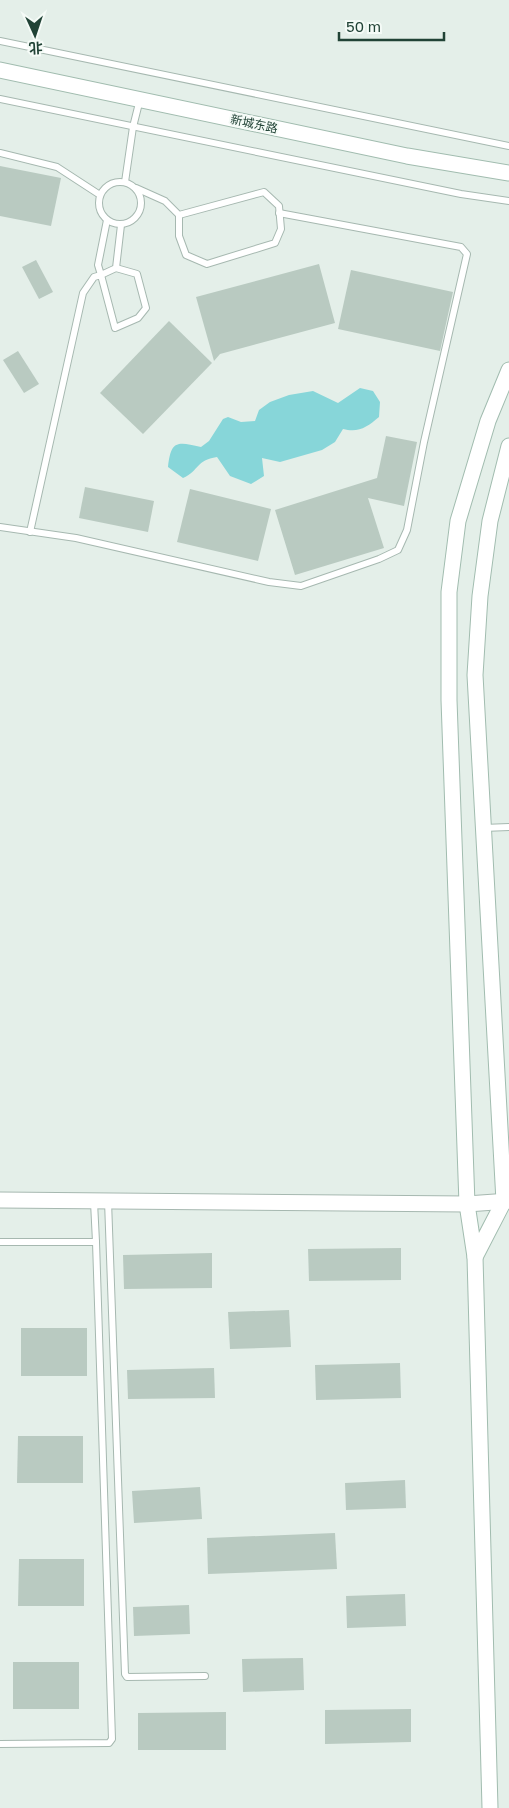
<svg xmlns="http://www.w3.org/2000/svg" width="509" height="1808" font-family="'Golos Text','Noto Sans SC',sans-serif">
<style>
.water{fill:#87d6d9}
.building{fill:#b9cac1}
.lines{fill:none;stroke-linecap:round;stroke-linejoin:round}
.service-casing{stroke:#a6b8b0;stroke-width:8}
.tertiary-casing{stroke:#a6b8b0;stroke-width:17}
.secondary-casing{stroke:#a1bcaf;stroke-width:17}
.service{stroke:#fff;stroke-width:6}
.tertiary{stroke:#fff;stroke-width:15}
.secondary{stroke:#fff;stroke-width:15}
.labels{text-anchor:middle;stroke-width:4;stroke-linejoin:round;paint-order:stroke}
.street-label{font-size:12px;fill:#214336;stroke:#f5fbf7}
</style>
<rect width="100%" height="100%" fill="#e4efe9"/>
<path class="water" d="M360,388L373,391L380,402L379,417C367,427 359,433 343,429L335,442L322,450L280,462L262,458L264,476L251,484L230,476L217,457C196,460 199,471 183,478L168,467C171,441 176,441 201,447L209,441L223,419L228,417L241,422L255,421L259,410L270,402L289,395L313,391L338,403Z"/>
<g class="building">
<path d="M0,166L61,178L51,226L0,216Z"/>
<path d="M36,260L53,292L39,299L22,267Z"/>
<path d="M319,264L335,323L220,354L214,361L196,297Z"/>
<path d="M351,270L453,292L440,351L338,329Z"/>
<path d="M169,321L212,363L143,434L100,393Z"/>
<path d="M18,351L39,384L24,393L3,360Z"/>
<path d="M386,436L417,442L404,506L368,498L384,548L295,575L275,510L377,478Z"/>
<path d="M85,487L154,501L148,532L79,518Z"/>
<path d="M190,489L271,509L258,561L177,542Z"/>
<path d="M401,1248V1280L309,1281L308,1249Z"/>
<path d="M212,1253V1288L124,1289L123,1255Z"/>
<path d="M289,1310L291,1347L230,1349L228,1312Z"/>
<rect x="21" y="1328" width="66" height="48"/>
<path d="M400,1363L401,1398L316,1400L315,1365Z"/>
<path d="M214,1368L215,1398L128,1399L127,1370Z"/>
<path d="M18,1436H83V1483H17Z"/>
<path d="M405,1480L406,1508L346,1510L345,1483Z"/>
<path d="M200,1487L202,1519L134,1523L132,1491Z"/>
<path d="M335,1533L337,1569L208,1574L207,1538Z"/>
<path d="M19,1559H84V1606H18Z"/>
<path d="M405,1594L406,1626L347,1628L346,1596Z"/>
<path d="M189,1605L190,1634L134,1636L133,1607Z"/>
<path d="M303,1658L304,1690L243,1692L242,1659Z"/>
<rect x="13" y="1662" width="66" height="47"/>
<path d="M411,1709V1742L325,1744V1710Z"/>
<path d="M226,1712V1750H138V1713Z"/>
</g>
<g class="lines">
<g class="service-casing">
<g id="service">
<path d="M0,41L509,146"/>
<path d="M0,99L461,194L509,201"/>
<path d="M0,153L57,167L100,195"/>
<circle cx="120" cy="203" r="21"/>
<path d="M125,182L133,127L140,99"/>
<path d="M136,188L165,201L179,215V236L186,255L207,264L275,243L281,229L279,206L264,192L179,215"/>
<path d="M107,220L98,265L101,275L116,268L121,225"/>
<path d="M0,527L76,538L269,582L301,586L379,559L398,550L407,530L424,442L467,254L461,247L279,213"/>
<path d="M30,532L83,293L94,277L101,275L115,328L138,318L146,308L137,274L116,268"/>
<path d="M483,828L509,827"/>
<path d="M108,1201L125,1674L127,1677L205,1676"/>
<path d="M0,1242H96L94,1202"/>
<path d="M0,1744L109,1743L112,1739L96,1242"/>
</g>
</g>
<g class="tertiary-casing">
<path id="tertiary" d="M0,1200L467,1204L509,1201"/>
</g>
<g class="secondary-casing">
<g id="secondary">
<path d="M0,70L407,156L509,173"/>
<path d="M509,370L488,421L458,521L449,592V700L467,1204L475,1257L504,1201L475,675L480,596L490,521L509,446"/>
<path d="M475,1257L490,1808"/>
</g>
</g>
<use href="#service" class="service"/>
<use href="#tertiary" class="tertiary"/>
<use href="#secondary" class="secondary"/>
</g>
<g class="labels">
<g class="street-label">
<text transform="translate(254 124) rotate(12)" y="4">新城东路</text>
</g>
</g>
<g transform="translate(35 35) rotate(177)" stroke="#f5fbf7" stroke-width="4" paint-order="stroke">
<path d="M0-4L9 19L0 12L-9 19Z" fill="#214336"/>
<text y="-8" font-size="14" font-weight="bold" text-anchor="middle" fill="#214336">北</text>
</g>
<path d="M339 32v8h105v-8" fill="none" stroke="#214336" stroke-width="2.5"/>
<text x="346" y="32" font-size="15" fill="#214336" stroke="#f5fbf7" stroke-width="4" paint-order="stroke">50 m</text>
</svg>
